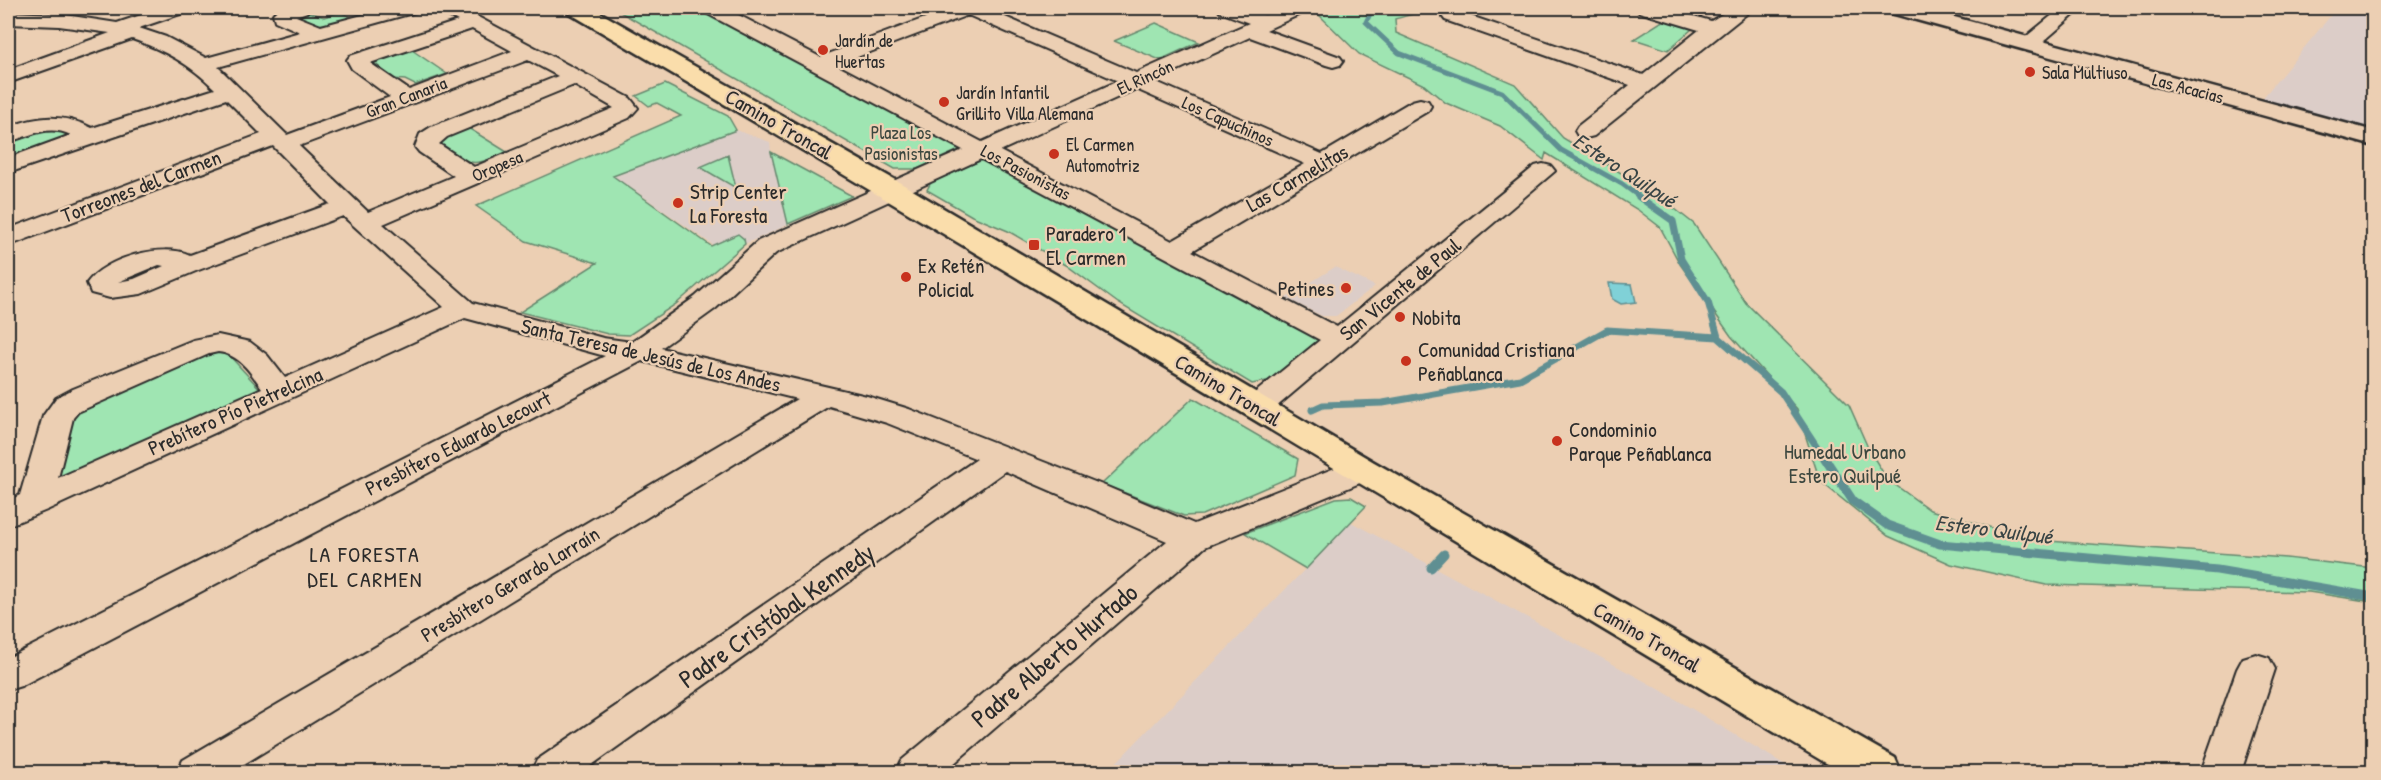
<svg xmlns="http://www.w3.org/2000/svg" width="2381" height="780" viewBox="0 0 2381 780" font-family="'Patrick Hand',sans-serif">
  <style>
    .built { fill: #dccdc8 }
    .green { fill: #9fe5b2; stroke: #65886e; stroke-width: 1.5 }
    .water { fill: #80d1d7; stroke: #5e8f92; stroke-width: 1.5 }
    .lines { fill: none; stroke-linecap: round; stroke-linejoin: round }
    .stream-far2 { stroke: #5e8f92; stroke-width: 5 }
    .stream-far1 { stroke: #5e8f92; stroke-width: 7 }
    .stream { stroke: #5e8f92; stroke-width: 9 }
    .street-casing { stroke: #2b2b2b; stroke-width: 4 }
    .secondary-casing { stroke: #2b2b2b; stroke-width: 5 }
    .primary-casing { stroke: #2b2b2b; stroke-width: 5 }
    .street { fill: #eccfb3; fill-rule: evenodd }
    .secondary { fill: #eccfb3; fill-rule: evenodd }
    .primary { fill: #faddab; fill-rule: evenodd }
    .poi-dot { fill: #c8321e; stroke: #eccfb3; stroke-width: 2 }
    .labels { text-anchor: middle; dominant-baseline: central; stroke-width: 4.5; stroke-linejoin: round; paint-order: stroke }
    .far-poi-label { font-size: 18px; fill: #2b2b2b; stroke: #eccfb3; text-anchor: start }
    .far-street-label { font-size: 18px; fill: #2b2b2b; stroke: #eccfb3 }
    .far-park-label { font-size: 18px; fill: #3c473f; stroke: #eccfb3 }
    .street-label { font-size: 21px; fill: #2b2b2b; stroke: #eccfb3 }
    .poi-label { font-size: 21px; fill: #2b2b2b; stroke: #eccfb3; text-anchor: start }
    .park-label { font-size: 21px; fill: #3c473f; stroke: #eccfb3 }
    .water-label { font-size: 22px; font-style: italic; fill: #384445; stroke: #eccfb3 }
    .neighbourhood-label { font-size: 22px; letter-spacing: 1.5px; fill: #2b2b2b; stroke: #eccfb3 }
    .near-street-label { font-size: 26px; fill: #2b2b2b; stroke: #eccfb3 }
  </style>
  <rect width="100%" height="100%" fill="#eccfb3"/>
  <filter id="ink" filterUnits="userSpaceOnUse"><feTurbulence type="fractalNoise" baseFrequency=".0167" numOctaves="2"/><feDisplacementMap in="SourceGraphic" scale="12" xChannelSelector="R" yChannelSelector="G"/><feConvolveMatrix kernelMatrix="1 2 1 2 8 2 1 2 1" color-interpolation-filters="sRGB"/></filter>
  <g filter="url(#ink)">
    <path class="built" d="M2337,8H2373V131L2261,100Z
      M736,130L770,142L771,152L852,196L745,244L729,256L612,175Z
      M1335,267L1375,286L1336,316H1322L1286,298Z
      M1351,522L1659,689L1797,772H1107Z"/>
    <path class="green" d="M613,8H701L962,145L959,150L917,169H895Z
      M1321,8H1468C1456,14 1452,9 1439,9C1424,10 1410,15 1395,19L1396,33L1515,84L1563,138L1656,194L1694,224L1746,303L1849,405L1869,450L1887,479L1930,510L2034,540L2286,558L2373,568V602L2309,592L2046,585L1951,564L1888,536L1820,481L1797,409L1731,336L1680,264L1660,227L1638,210L1546,153L1544,160L1500,126L1446,103L1424,85L1359,54L1315,11Z
      M302,10L324,17L340,12L354,18C322,26 317,29 286,16Z
      M1664,20L1692,29L1668,50L1634,39Z
      M1156,23L1199,42L1160,60L1114,41Z
      M409,48L447,74L415,85L405,80L393,79L371,60Z
      M665,84L728,116L736,130L613,176L711,246L738,234L744,239L745,244L676,304L629,335L608,334L520,312L597,263L526,241L476,206L681,116L657,103L649,106L636,96Z
      M465,126L507,152C469,170 470,163 435,144L442,136Z
      M35,128H62L74,136L63,143L8,162V138Z
      M771,152L852,196L788,224Z
      M728,155L736,188L700,167Z
      M982,160H992L1318,332V341L1271,380L1252,384L1118,303L1066,265L1008,231L972,216L927,190L931,182Z
      M201,349L227,353L261,390L47,482L73,407Z
      M1193,398L1298,459L1295,475L1202,515L1184,516L1102,484Z
      M1351,497L1366,506L1306,569L1245,533L1336,498Z"/>
    <path class="water" d="M1609,283L1632,284L1636,302L1621,304L1612,299Z"/>
    <g class="lines">
      <path class="stream-far2" d="M1387,8L1372,10L1366,22L1399,53L1502,92L1561,150L1622,184L1641,198"/>
      <path class="stream-far1" d="M1639,197L1673,221L1681,259L1708,302L1718,337L1781,392L1821,453
        M1312,410L1323,405L1383,403L1520,379L1607,330L1718,337"/>
      <path class="stream" d="M1820,451L1853,501L1887,525L1940,544L2217,570L2374,597
        M1431,568L1444,554"/>
      <g class="street-casing">
        <path id="street" d="M162,8H189L186,12L139,28L166,37L206,58L300,32L275,21L273,14C281,4 298,8 309,8L307,12L296,16L321,26L389,8H418L416,12L218,67L287,135L390,97L352,69L347,60L350,56L458,21L441,12L439,8H461L630,98L638,108L629,118L383,224L473,303L603,338L632,342L695,297L758,241L963,150L704,12L702,8H725L820,57L952,8H984L1136,73L1249,23L1220,12L1218,8H1244L1265,15L1283,8H1307L1305,12L1266,30L1340,57L1343,61L1340,65L1333,67L1326,65L1250,37L1154,81L1322,154L1412,101L1420,99L1428,101L1431,106L1428,111L1192,251L1337,327L1535,166L1543,164L1551,166L1555,171L1268,414L1257,417L1246,414L1242,407L1246,400L1320,340L981,159L776,253L715,309L661,348L867,396L909,409L1105,486L1194,524L1350,462L1361,459L1372,462L1377,470L1372,478L1205,547L944,772H896L902,760L1167,541L1005,471L582,772H531L537,760L977,459L887,423L829,406L231,772H177L183,760L797,399L642,361L21,686L8,690V658L605,356L465,318L47,510L8,526V501L20,495L43,416L56,398L73,389L193,340L218,335L250,342L267,355L285,378L444,307L343,216L196,271L141,294L110,298L91,293L87,283C105,258 162,242 190,255L330,204L273,146L8,246V229L261,134L226,99L8,173V158L71,135C48,124 30,136 8,142V127C38,116 62,113 92,128L215,89C190,64 164,50 132,39L8,83V70L110,33L59,26L8,24V12L59,14L117,23ZM968,15L1118,81L982,142L836,65ZM472,29L512,51L409,90L370,63ZM528,60L558,76L431,127L420,134L415,147L419,152L454,176L368,212L299,146ZM574,85L614,108L474,167L439,144L447,137ZM1136,89L1305,164L1172,241L1000,151ZM159,265L164,266L134,279L118,282ZM218,352C239,354 250,372 262,388L58,478L73,418L78,412L209,354Z
          M1637,8H1665L1711,21L1732,8H1754L1594,136L1586,138L1578,136L1575,131L1578,126L1630,85L1445,20L1442,16L1445,12H1459L1643,75L1699,30L1639,12Z
          M2061,8H2082L2036,48H2022L2019,44L2022,40Z
          M2256,654L2269,658L2275,669L2241,772H2201L2237,669L2243,658Z"/>
      </g>
      <g class="secondary-casing">
        <path id="secondary" d="M1888,8H1921L2374,131V146L1891,13Z"/>
      </g>
      <g class="primary-casing">
        <path id="primary" d="M566,8H592L904,185L1374,462L1895,758L1901,772H1841C1417,519 996,262 569,13Z"/>
      </g>
      <use href="#street" class="street"/>
      <use href="#secondary" class="secondary"/>
      <use href="#primary" class="primary"/>
    </g>
  </g>
  <g class="poi-dot">
    <circle cx="823" cy="50" r="6"/>
    <circle cx="2030" cy="72" r="6"/>
    <circle cx="944" cy="102" r="6"/>
    <circle cx="1054" cy="154" r="6"/>
    <circle cx="678" cy="203" r="6"/>
    <rect x="1028" y="239" width="12" height="12" rx="3"/>
    <circle cx="906" cy="277" r="6"/>
    <circle cx="1346" cy="288" r="6"/>
    <circle cx="1400" cy="317" r="6"/>
    <circle cx="1406" cy="361" r="6"/>
    <circle cx="1557" cy="441" r="6"/>
  </g>
  <g class="labels">
    <g class="far-poi-label">
      <text x="835" y="40">Jardín de<tspan x="835" dy="21">Huertas</tspan></text>
      <text x="2042" y="72">Sala Multiuso</text>
      <text x="956" y="92">Jardín Infantil<tspan x="956" dy="21">Grillito Villa Alemana</tspan></text>
      <text x="1066" y="144">El Carmen<tspan x="1066" dy="21">Automotriz</tspan></text>
    </g>
    <g class="far-street-label">
      <text transform="translate(1145 77) rotate(-25)">El Rincón</text>
      <text transform="translate(2188 88) rotate(15)">Las Acacias</text>
      <text transform="translate(406 97) rotate(-21)">Gran Canaria</text>
      <text transform="translate(1228 121) rotate(24)">Los Capuchinos</text>
      <text transform="translate(497 166) rotate(-23)">Oropesa</text>
      <text transform="translate(1026 172) rotate(28)">Los Pasionistas</text>
    </g>
    <g class="far-park-label">
      <text x="901" y="132">Plaza Los<tspan x="901" dy="21">Pasionistas</tspan></text>
    </g>
    <g class="street-label">
      <text transform="translate(779 124) rotate(30)">Camino Troncal</text>
      <text transform="translate(1297 178) rotate(-30)">Las Carmelitas</text>
      <text transform="translate(141 186) rotate(-21)">Torreones del Carmen</text>
      <text transform="translate(1400 289) rotate(-39)">San Vicente de Paul</text>
      <text transform="translate(651 355) rotate(13)">Santa Teresa de Jesús de Los Andes</text>
      <text transform="translate(1228 390) rotate(31)">Camino Troncal</text>
      <text transform="translate(235 411) rotate(-24)">Prebítero Pío Pietrelcina</text>
      <text transform="translate(458 443) rotate(-27)">Presbítero Eduardo Lecourt</text>
      <text transform="translate(510 584) rotate(-31)">Presbítero Gerardo Larraín</text>
      <text transform="translate(1647 637) rotate(30)">Camino Troncal</text>
    </g>
    <g class="poi-label">
      <text x="690" y="191">Strip Center<tspan x="690" dy="24">La Foresta</tspan></text>
      <text x="1046" y="233">Paradero 1<tspan x="1046" dy="24">El Carmen</tspan></text>
      <text x="918" y="265">Ex Retén<tspan x="918" dy="24">Policial</tspan></text>
      <text x="1334" y="288" text-anchor="end">Petines</text>
      <text x="1412" y="317">Nobita</text>
      <text x="1418" y="349">Comunidad Cristiana<tspan x="1418" dy="24">Peñablanca</tspan></text>
      <text x="1569" y="429">Condominio<tspan x="1569" dy="24">Parque Peñablanca</tspan></text>
    </g>
    <g class="park-label">
      <text x="1845" y="451">Humedal Urbano<tspan x="1845" dy="24">Estero Quilpué</tspan></text>
    </g>
    <g class="water-label">
      <text transform="translate(1625 170) rotate(33)">Estero Quilpué</text>
      <text transform="translate(1994 529) rotate(7)">Estero Quilpué</text>
    </g>
    <g class="neighbourhood-label">
      <text x="365" y="554">LA FORESTA<tspan x="365" dy="25">DEL CARMEN</tspan></text>
    </g>
    <g class="near-street-label">
      <text transform="translate(776 615) rotate(-35)">Padre Cristóbal Kennedy</text>
      <text transform="translate(1054 655) rotate(-40)">Padre Alberto Hurtado</text>
    </g>
  </g>
  <rect width="2381" height="780" fill="none" stroke="#eccfb3" stroke-width="30"/>
  <rect x="15" y="15" width="2351" height="750" fill="none" stroke="#2b2b2b" stroke-width="2" filter="url(#ink)"/>
</svg>
